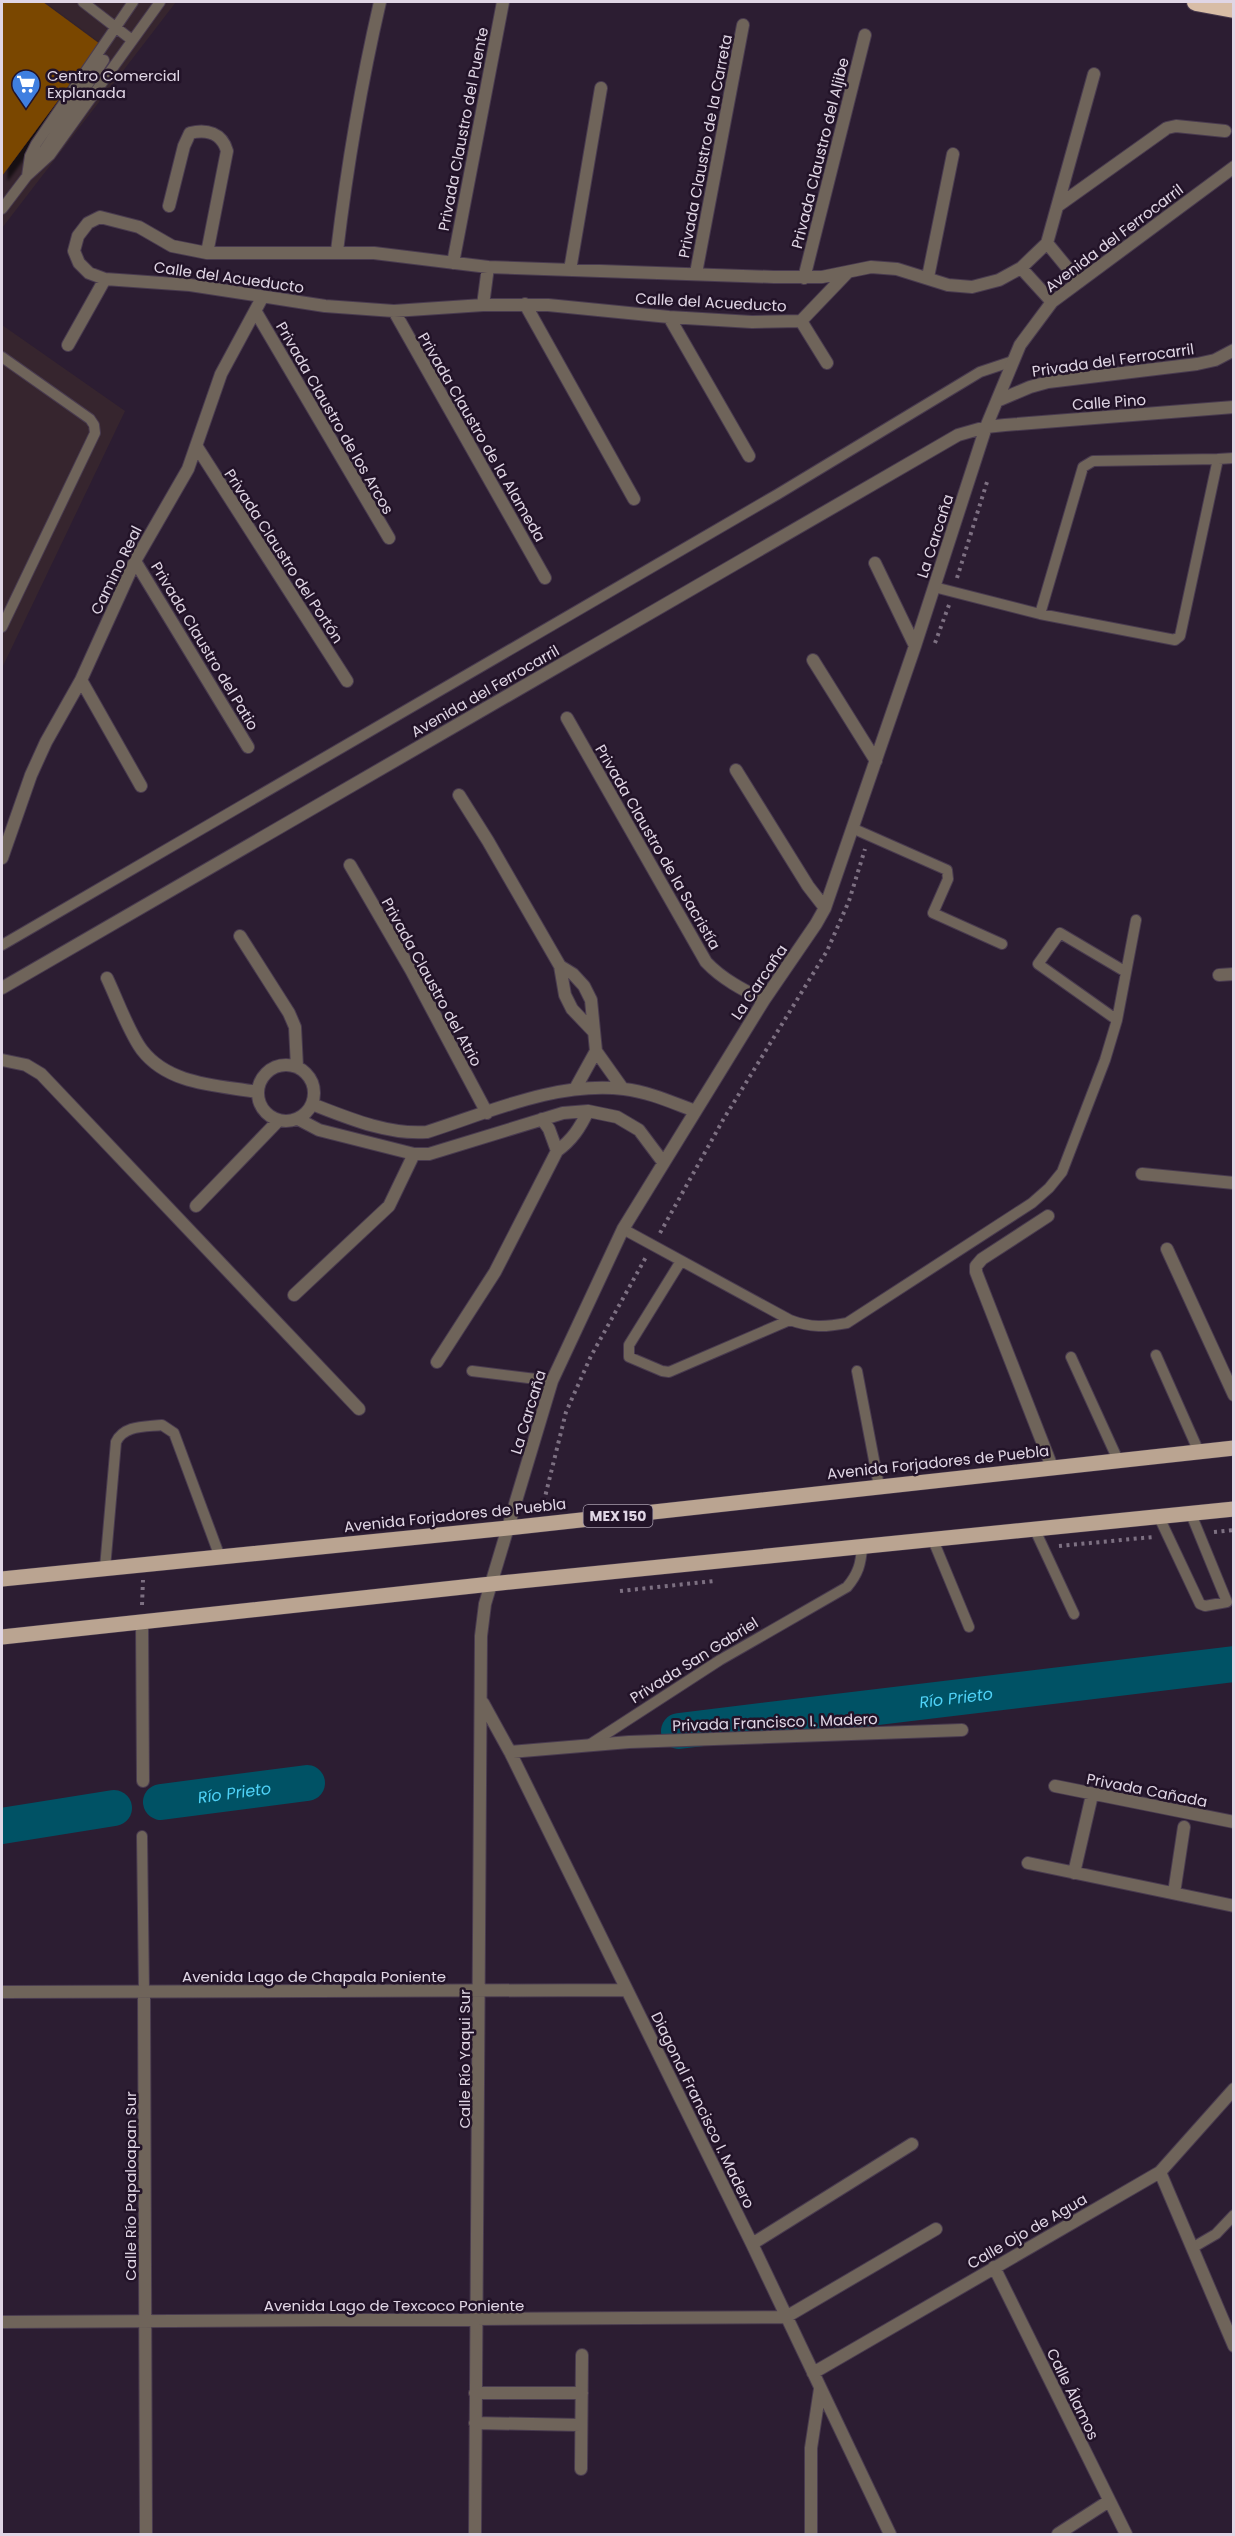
<svg xmlns="http://www.w3.org/2000/svg" width="1235" height="2536" viewBox="0 0 1235 2536" font-family="Poppins,sans-serif">
  <style>
    .commercial { fill: #36252e }
    .lines { fill: none; stroke-linecap: round; stroke-linejoin: round }
    .river { stroke: #005265; stroke-width: 36 }
    .building { fill: #7a4604; filter: url(#shadow) }
    .lane-casing { stroke: #493b4f; stroke-width: 12 }
    .street-casing { stroke: #493b4f; stroke-width: 14 }
    .primary-casing { stroke: #493b4f; stroke-width: 16 }
    .highway-casing { stroke: #493b4f; stroke-width: 20 }
    .path { stroke: #7d7082; stroke-width: 4; stroke-dasharray: 3 4.5; stroke-linecap: butt }
    .lane { stroke: #6f645a; stroke-width: 10 }
    .street { stroke: #6f645a; stroke-width: 12 }
    .primary { stroke: #baa491; stroke-width: 15 }
    .highway { stroke: #d8bda6; stroke-width: 18 }
    .labels { text-anchor: middle; dominant-baseline: central; stroke-width: 5; stroke-linejoin: round; paint-order: stroke }
    .shield { fill: #221328; stroke: #a79cac; stroke-width: 1.5 }
    .shield-label { font-size: 14px; font-weight: bold; fill: #e0d6e5 }
    .poi-label { font-size: 15px; fill: #e0d6e5; stroke: #221328; text-anchor: start }
    .street-label { font-size: 15px; fill: #e0d6e5; stroke: #221328 }
    .water-label { font-size: 16px; font-style: italic; fill: #4fd2f7; stroke: #221328 }
  </style>
  <defs>
    <filter id="shadow"><feDropShadow dx="5.5" dy="5.5" stdDeviation="1.5" flood-color="#0009"/></filter>
  </defs>
  <rect width="100%" height="100%" fill="#2c1d32"/>
  <path class="commercial" d="M2,2H176L2,228Z
    M2,325L125,411L2,668Z"/>
  <g class="lines">
    <g class="river">
      <path id="s1" d="M679,1731L1234,1664"/>
      <path id="s2" d="M161,1802L307,1783"/>
      <path d="M2,1826L114,1808"/>
    </g>
  </g>
  <path class="building" d="M2,2H43L100,44L2,176Z"/>
  <g class="lines">
    <g class="lane-casing">
      <path id="lane" d="M83,2L132,40
        M27,176L50,155L160,2
        M27,176L30,156L36,144L133,2
        M2,209L27,176L104,60
        M2,357L90,419L94,425L95,433L2,627
        M1218,459L1234,458
        M934,587L1040,614L1175,640L1180,636L1218,459L1093,461L1083,467L1040,614
        M852,828L947,870L948,879L933,913L1002,944
        M2,945L778,494L980,372L1013,361
        M1117,1020L1038,964L1060,933L1126,972
        M623,1229L790,1320C811,1328 826,1327 847,1323L1032,1203L1049,1188L1062,1172L1105,1060L1117,1020L1136,920
        M681,1261L629,1345V1357L662,1371L669,1372L790,1320
        M1156,1355L1199,1452
        M1071,1357L1118,1460
        M472,1371L552,1381
        M857,1371L879,1486
        M1159,1517L1200,1604L1205,1606L1227,1602L1191,1514
        M1035,1530L1074,1614
        M933,1540L969,1627
        M105,1568L116,1442C124,1425 145,1427 162,1425L174,1433L220,1557
        M589,1745L720,1660L847,1587C858,1574 861,1564 862,1547
        M142,1836L144,1991
        M1192,2248L1216,2234L1234,2215"/>
    </g>
    <g class="street-casing">
      <path id="street" d="M1059,205L1167,128L1176,126L1225,131
        M169,206L184,146L190,133C207,129 222,133 227,151L207,253
        M1047,243L1094,74
        M1047,243L1079,282
        M337,251C347,167 361,84 380,2
        M453,263L503,2
        M1021,268L1052,302
        M570,270L601,88
        M696,273L743,25
        M847,273L801,321L752,322L669,317L548,305H483L394,311L325,306L190,285L105,279L89,273L79,263L74,251L78,236L88,223L100,217L139,227L172,246L207,253H374L488,267L774,277H822L871,267L897,269L948,285L972,287L999,280L1021,268L1047,243
        M928,277L953,154
        M804,278L865,35
        M525,304L634,499
        M483,305L488,267
        M394,311L545,578
        M256,312L389,538
        M669,317L749,456
        M801,321L827,363
        M68,345L105,279
        M997,401L1030,387L1048,382L1197,364L1215,360L1234,350
        M197,447L347,681
        M135,561L248,747
        M875,563L915,646
        M813,660L876,761
        M81,680L141,786
        M567,718L706,962C722,979 743,990 764,1000
        M736,770L808,886L825,908
        M459,795L488,841L560,966L565,995L572,1009L593,1031
        M2,858L31,775L46,742L81,680L135,561L188,469L221,374L262,298
        M350,865L411,970L487,1113
        M240,936L289,1013L295,1027L297,1067
        M560,966L573,974L584,986L591,1000L596,1051L623,1089
        M1219,975L1234,974
        M107,978C117,999 129,1033 142,1050C169,1085 217,1085 257,1092
        M2,988L958,435L986,427L1005,425L1234,407
        M2,1060L26,1065L41,1074L359,1409
        M258 1093a28 28 0 1 1 56 0a28 28 0 1 1-56 0Z
        M575,1089L596,1051
        M312,1104C348,1118 388,1135 427,1132C490,1112 557,1081 624,1089C649,1092 671,1102 695,1111
        M298,1119L319,1130L414,1154H429L563,1113L588,1111L617,1117L639,1130L663,1162
        M542,1119L549,1129L557,1151
        M1142,1174L1234,1183
        M196,1206L278,1121
        M1048,1216L982,1259L976,1266V1272L1052,1467
        M1167,1249L1234,1395
        M294,1295L389,1206L414,1154
        M437,1362L495,1272L557,1151C572,1140 580,1128 588,1111
        M142,1622L143,1781
        M483,1703L510,1752L752,2244L890,2534
        M510,1752L629,1742L962,1730
        M1055,1786L1234,1822
        M1028,1863L1234,1906
        M1074,1873L1092,1795
        M1174,1893L1184,1827
        M144,1991L146,2534
        M2,1992L627,1990
        M1160,2172L1234,2346
        M752,2244L912,2144
        M994,2267L1126,2534
        M2,2322L786,2317L936,2229
        M813,2373L1160,2172L1234,2089
        M475,2393H582
        M475,2423L581,2425
        M581,2469L582,2355
        M475,2534L481,1636L485,1604L552,1381L623,1229L764,1000L816,924L825,908L915,646L986,427L1020,345L1052,302L1234,167
        M811,2534V2448L820,2389
        M1058,2534L1109,2501"/>
    </g>
    <g class="primary-casing">
      <path id="primary" d="M2,1579L508,1528L1234,1448
        M2,1637L491,1584L1234,1509"/>
    </g>
    <g class="highway-casing">
      <path id="highway" d="M1196,2L1234,9"/>
    </g>
    <path class="path" d="M957,578L987,482
      M935,643L949,605
      M660,1233L723,1120L827,951L849,901L865,849
      M542,1509L566,1412L591,1356L646,1257
      M1214,1532L1234,1530
      M1059,1546L1153,1537
      M620,1591L714,1581
      M142,1605L143,1580"/>
    <use href="#lane" class="lane"/>
    <use href="#street" class="street"/>
    <use href="#primary" class="primary"/>
    <use href="#highway" class="highway"/>
  </g>
  <defs>
    <g id="supermarket-pin" transform="scale(1.5)"><path d="M0 17L-7.5 6A9.5 9.5 0 1 1 7.5 6Z" fill="#3f7fe0" stroke="#221328"/><path d="M-6-5.5h2.5l.6 2H6L4.5 2H-2.5L-4.4-4H-6ZM-1.5 3.2a1.3 1.3 0 1 0 .1 0ZM3 3.2a1.3 1.3 0 1 0 .1 0Z" fill="#fff"/></g>
  </defs>
  <g fill-rule="evenodd">
    <use href="#supermarket-pin" x="26" y="84"/>
  </g>
  <g class="labels">
    <rect class="shield" x="583.5" y="1505" width="69" height="22" rx="4.5"/>
    <g class="shield-label">
      <text x="618" y="1516">MEX 150</text>
    </g>
    <g class="poi-label">
      <text x="47" y="75">Centro Comercial<tspan x="47" dy="17">Explanada</tspan></text>
    </g>
    <g class="street-label">
      <text transform="translate(463 129) rotate(-79)">Privada Claustro del Puente</text>
      <text transform="translate(705 146) rotate(-79)">Privada Claustro de la Carreta</text>
      <text transform="translate(820 153) rotate(-76)">Privada Claustro del Aljibe</text>
      <text transform="translate(1114 238) rotate(-37)">Avenida del Ferrocarril</text>
      <text transform="translate(229 277) rotate(8)">Calle del Acueducto</text>
      <text transform="translate(711 302) rotate(3)">Calle del Acueducto</text>
      <text transform="translate(1113 360) rotate(-8)">Privada del Ferrocarril</text>
      <text transform="translate(1109 402) rotate(-4)">Calle Pino</text>
      <text transform="translate(335 418) rotate(60)">Privada Claustro de los Arcos</text>
      <text transform="translate(482 437) rotate(60)">Privada Claustro de la Alameda</text>
      <text transform="translate(935 536) rotate(-72)">La Carcaña</text>
      <text transform="translate(284 556) rotate(57)">Privada Claustro del Portón</text>
      <text transform="translate(116 570) rotate(-64)">Camino Real</text>
      <text transform="translate(205 646) rotate(59)">Privada Claustro del Patio</text>
      <text transform="translate(485 691) rotate(-30)">Avenida del Ferrocarril</text>
      <text transform="translate(658 847) rotate(60)">Privada Claustro de la Sacristía</text>
      <text transform="translate(432 982) rotate(61)">Privada Claustro del Atrio</text>
      <text transform="translate(759 982) rotate(-56)">La Carcaña</text>
      <text transform="translate(528 1412) rotate(-73)">La Carcaña</text>
      <text transform="translate(938 1462) rotate(-6)">Avenida Forjadores de Puebla</text>
      <text transform="translate(455 1515) rotate(-6)">Avenida Forjadores de Puebla</text>
      <text transform="translate(694 1660) rotate(-32)">Privada San Gabriel</text>
      <text transform="translate(775 1722) rotate(-2)">Privada Francisco I. Madero</text>
      <text transform="translate(1147 1790) rotate(11)">Privada Cañada</text>
      <text x="314" y="1976">Avenida Lago de Chapala Poniente</text>
      <text transform="translate(464 2059) rotate(-90)">Calle Río Yaqui Sur</text>
      <text transform="translate(703 2110) rotate(64)">Diagonal Francisco I. Madero</text>
      <text transform="translate(130 2186) rotate(-90)">Calle Río Papaloapan Sur</text>
      <text transform="translate(1027 2231) rotate(-30)">Calle Ojo de Agua</text>
      <text x="394" y="2305">Avenida Lago de Texcoco Poniente</text>
      <text transform="translate(1073 2394) rotate(64)">Calle Álamos</text>
    </g>
    <g class="water-label">
      <text stroke="none"><textPath href="#s1" startOffset="279">Río Prieto</textPath></text>
      <text stroke="none"><textPath href="#s2" startOffset="74">Río Prieto</textPath></text>
    </g>
  </g>
  <rect width="1235" height="2536" fill="none" stroke="#e0d6e5" stroke-width="6"/>
</svg>
